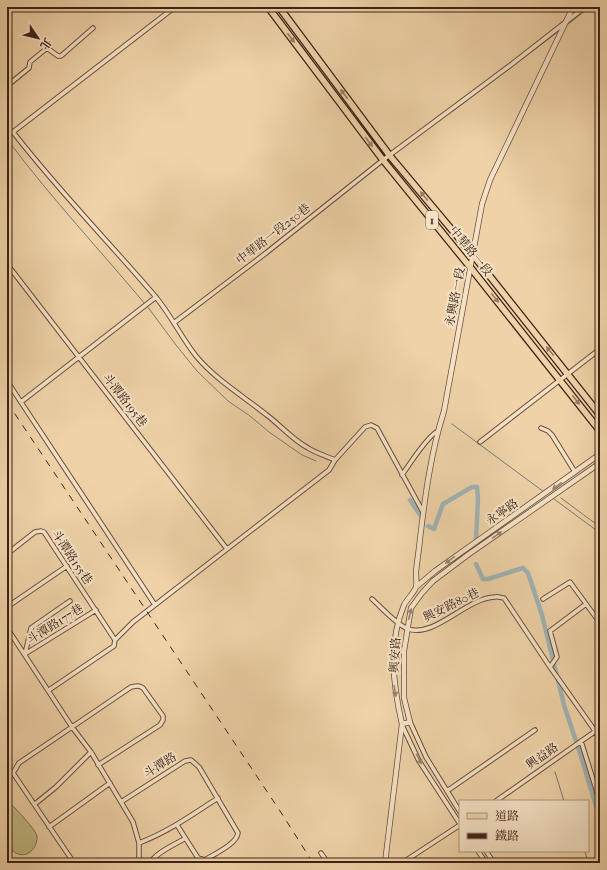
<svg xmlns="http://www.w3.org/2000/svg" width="607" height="870" viewBox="0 0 607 870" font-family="'IM FELL French Canon','Noto Serif TC',serif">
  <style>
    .green { fill: #c1ba83; stroke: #7e6e4d }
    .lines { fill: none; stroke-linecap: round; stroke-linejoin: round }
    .stream { stroke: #787a76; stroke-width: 1 }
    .canal { stroke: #a0b4b5; stroke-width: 4.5 }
    .minor-casing { stroke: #694e3b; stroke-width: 5.5 }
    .tertiary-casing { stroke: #694e3b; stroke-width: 6 }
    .primary-casing { stroke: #3c2217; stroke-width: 8 }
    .minor { stroke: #f5e2c6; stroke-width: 3.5 }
    .tertiary { stroke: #f5e2c6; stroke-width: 4.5 }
    .primary { stroke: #efd2a8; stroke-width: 5.5 }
    .rail { stroke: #3c2217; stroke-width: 1; stroke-dasharray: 7 7; stroke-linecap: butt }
    .oneway { fill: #967a60 }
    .oneway2 { fill: #98826e }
    .labels { text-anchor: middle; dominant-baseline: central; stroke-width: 4; stroke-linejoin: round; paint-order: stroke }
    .shield { fill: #f5e2c6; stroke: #745c4c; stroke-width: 1 }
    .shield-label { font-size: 11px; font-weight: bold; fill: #3c2217 }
    .street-label { font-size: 12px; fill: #3c2217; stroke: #f5e2c6 }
  </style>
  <rect width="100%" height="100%" fill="#efd2a8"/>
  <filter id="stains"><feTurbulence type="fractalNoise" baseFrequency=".005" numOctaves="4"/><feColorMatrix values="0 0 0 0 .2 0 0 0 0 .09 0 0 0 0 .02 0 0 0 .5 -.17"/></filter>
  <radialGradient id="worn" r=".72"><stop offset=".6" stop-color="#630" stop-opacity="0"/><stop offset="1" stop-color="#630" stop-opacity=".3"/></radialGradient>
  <path class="green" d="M7,801L11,804C16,809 36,830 37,836C38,846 29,858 18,854C13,853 10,847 7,843Z"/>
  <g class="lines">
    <path class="stream" d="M567,25L590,7
      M453,111L559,31
      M7,141L10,143C52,199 100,250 145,304
      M147,306L176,345L197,371L228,401L250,416L269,432L302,455L316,461
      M452,424L544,492
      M561,498L600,527
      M554,499L600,533
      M555,772L564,801
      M585,851L588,863"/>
    <path class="canal" d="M410,500L422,518
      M428,526L434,529L443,504L472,487H477L478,499L476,539
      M476,564L483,579H488L523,568L528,573L542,615L564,705L581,756L600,819"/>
    <g class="minor-casing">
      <path id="minor" d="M7,86L29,68L30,62L47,48L58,56H61L93,28
        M7,129L13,132C57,189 108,241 155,296C171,315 181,337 196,356C216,380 243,396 268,416C281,426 293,440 308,448C316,453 326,456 335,460L365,427L371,425L377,428L423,512
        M13,132L175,7
        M7,264L227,549
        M175,322L266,253L383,160L512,64L585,7
        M7,381L155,605
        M21,402L156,297
        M541,428L548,431L552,435L575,472
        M480,442L600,349
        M402,475C409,465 428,435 438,431
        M7,554L35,532L41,531L44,532L115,640
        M372,599C382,608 396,624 408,629C435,638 466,598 495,597C498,596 501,598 504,598L550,667L600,738
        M543,599L570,582L600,623
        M7,607L67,566
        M7,628L72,727L91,752L133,822L139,843V863
        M25,654L96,610
        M25,654L31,628L70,601
        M550,667L557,657L550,631L586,604
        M49,690L114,646L115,640L133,622L329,470L335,460
        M410,722L426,757L460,812
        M402,725L419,761L460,824
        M581,741L600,802
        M447,791L535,730
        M496,801L600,728
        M121,802L185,761L191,760L199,767L238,833C237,844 214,854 205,860L198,858L177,825
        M35,804L56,787L91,752
        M49,827L110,783
        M139,843C168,832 192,815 218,798
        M478,851L486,863
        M486,851L494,863
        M321,853L328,863
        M74,863L13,773L19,763L131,687C136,686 139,685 143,688L163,716V720L160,725L98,765
        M151,863C153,854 176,844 184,839
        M402,863L460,825"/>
    </g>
    <g class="tertiary-casing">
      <path id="tertiary" d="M416,587L435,571L600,454
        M402,724L410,722L404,698V651L411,608L422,593L433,581L469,554L600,463
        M385,863L402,724C393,685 388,643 404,605C407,599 414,593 416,587C417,583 416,576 416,572C417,561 419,550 420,539C425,496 431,452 444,411L482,204L490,180L573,7"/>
    </g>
    <g class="primary-casing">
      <path id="primary" d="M268,7L383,160L470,267L600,431
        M279,7L390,156L473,255L600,415"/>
    </g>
    <use href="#minor" class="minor"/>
    <use href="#tertiary" class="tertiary"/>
    <use href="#primary" class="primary"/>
    <path class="rail" d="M7,402L282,814L313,863"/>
  </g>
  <defs><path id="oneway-solid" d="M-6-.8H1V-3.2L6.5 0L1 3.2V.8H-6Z"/></defs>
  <g class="oneway">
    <use href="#oneway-solid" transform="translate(291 38) rotate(53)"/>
    <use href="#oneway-solid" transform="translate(344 94) rotate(-127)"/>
    <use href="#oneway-solid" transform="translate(369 142) rotate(53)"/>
    <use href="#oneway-solid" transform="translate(424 196) rotate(-130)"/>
    <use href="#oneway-solid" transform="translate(495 298) rotate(51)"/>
    <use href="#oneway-solid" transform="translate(550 351) rotate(-129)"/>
    <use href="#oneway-solid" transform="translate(576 400) rotate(52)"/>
  </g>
  <g class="oneway2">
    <use href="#oneway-solid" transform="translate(557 486) rotate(144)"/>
    <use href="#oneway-solid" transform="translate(497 535) rotate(-34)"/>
    <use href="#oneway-solid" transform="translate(450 560) rotate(144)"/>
    <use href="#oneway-solid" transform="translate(410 614) rotate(-76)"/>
    <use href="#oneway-solid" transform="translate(395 691) rotate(82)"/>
    <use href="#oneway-solid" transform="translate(419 759) rotate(63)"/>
  </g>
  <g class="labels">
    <rect class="shield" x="426" y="211" width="12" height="18" rx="3"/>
    <g class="shield-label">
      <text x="432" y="220">1</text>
    </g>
    <g class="street-label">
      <text transform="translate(273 234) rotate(-38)">中華路一段250巷</text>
      <text transform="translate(471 251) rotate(51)">中華路一段</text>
      <text transform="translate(455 297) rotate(-79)">永興路一段</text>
      <text transform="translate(125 400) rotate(52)">斗潭路195巷</text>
      <text transform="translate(502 512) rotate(-35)">永寧路</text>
      <text transform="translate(72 557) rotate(56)">斗潭路155巷</text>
      <text transform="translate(451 605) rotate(-26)">興安路80巷</text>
      <text transform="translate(55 624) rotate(-32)">斗潭路177巷</text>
      <text transform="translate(395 655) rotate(-87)">興安路</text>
      <text transform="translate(542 756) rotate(-35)">興益路</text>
      <text transform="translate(160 765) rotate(-32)">斗潭路</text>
    </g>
  </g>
  <rect width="607" height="870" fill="none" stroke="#efd2a8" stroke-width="24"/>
  <rect x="8" y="8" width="591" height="854" fill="none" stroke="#3c2217" stroke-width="2"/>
  <rect x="12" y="12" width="583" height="846" fill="none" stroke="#3c2217"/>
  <rect x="459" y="800" width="130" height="52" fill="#f5e2c6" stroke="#ab9580"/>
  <rect x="467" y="813" width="20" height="6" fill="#efd2a8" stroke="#ab9580"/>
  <text x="495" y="820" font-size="12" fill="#3c2217">道路</text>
  <rect x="467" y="833" width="20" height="6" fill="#3c2217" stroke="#ab9580"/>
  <text x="495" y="840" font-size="12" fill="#3c2217">鐵路</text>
  <g transform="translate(38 38) rotate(125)" stroke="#f5e2c6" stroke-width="3" paint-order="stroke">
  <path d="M0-3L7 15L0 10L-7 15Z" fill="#3c2217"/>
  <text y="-6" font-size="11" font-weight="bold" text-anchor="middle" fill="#3c2217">北</text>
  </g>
  <rect width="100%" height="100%" filter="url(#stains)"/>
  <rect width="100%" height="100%" fill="url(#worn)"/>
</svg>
